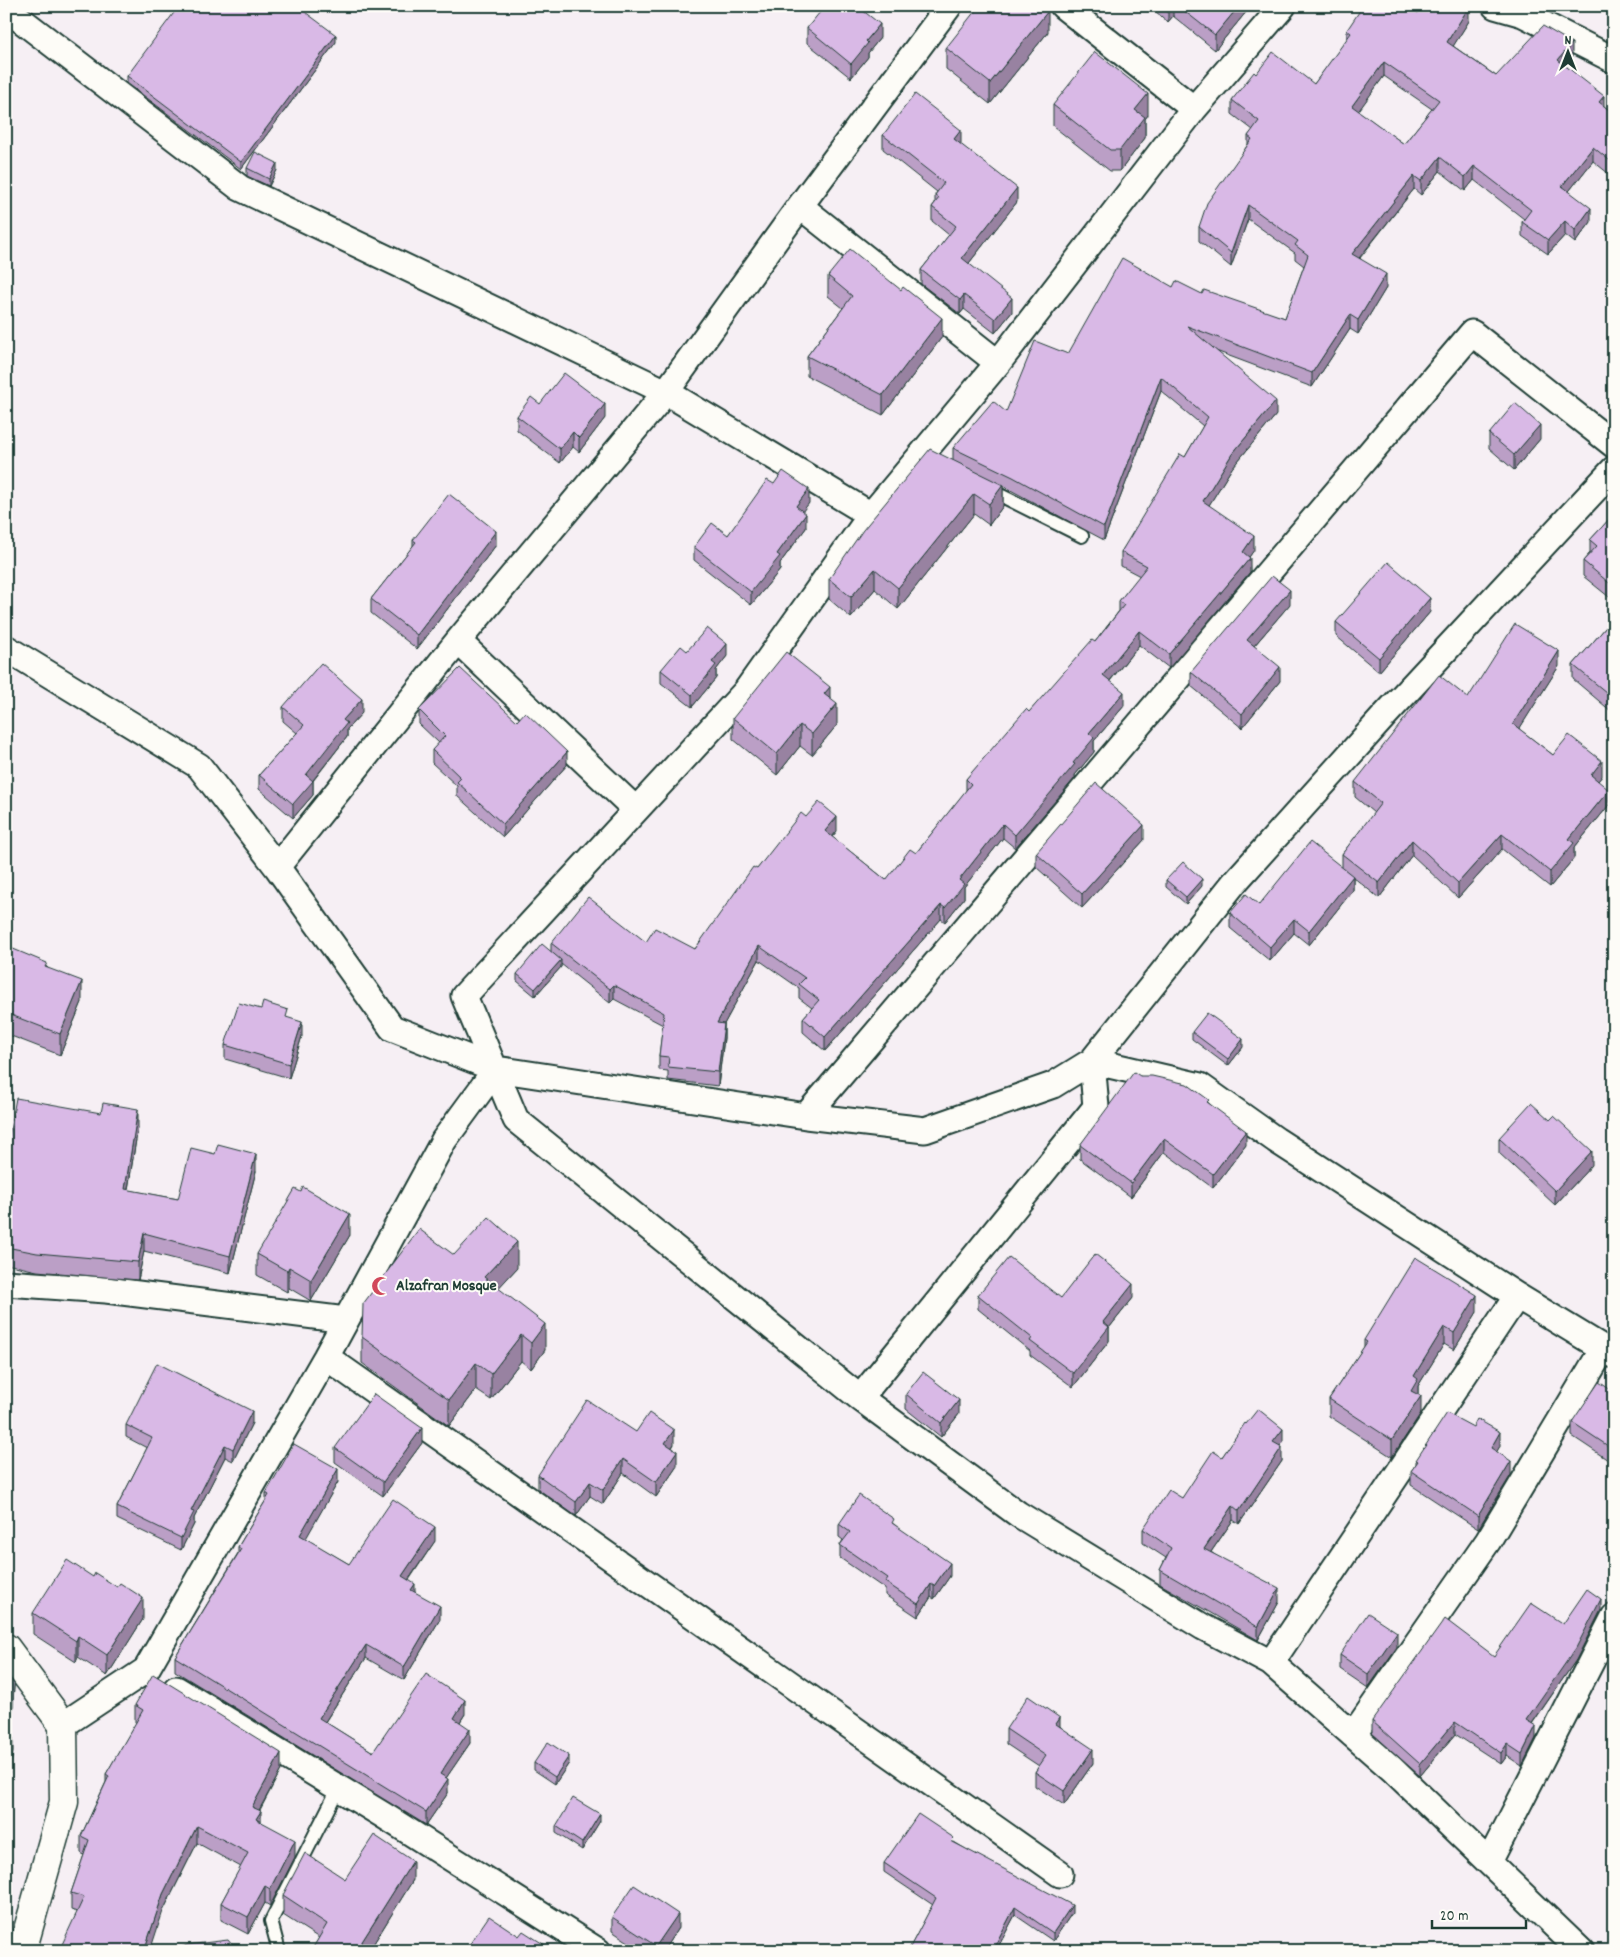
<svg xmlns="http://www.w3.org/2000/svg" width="1620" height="1957" viewBox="0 0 1620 1957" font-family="Dekko,sans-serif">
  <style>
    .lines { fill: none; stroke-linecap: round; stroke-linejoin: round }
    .lane-casing { stroke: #1f3d34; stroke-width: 16 }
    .street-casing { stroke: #1f3d34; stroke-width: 29 }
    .secondary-casing { stroke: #1f3d34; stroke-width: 31 }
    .lane { stroke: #fdfcf7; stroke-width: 12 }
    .street { stroke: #fdfcf7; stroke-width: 25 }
    .secondary { stroke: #fdfcf7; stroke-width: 28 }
    .wall { fill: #bb9fc6; stroke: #1f3d34; fill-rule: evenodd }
    .shaded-wall { fill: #9882a1; stroke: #1f3d34 }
    .building { fill: #d9b9e6; stroke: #1f3d34; fill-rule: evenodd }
    .labels { text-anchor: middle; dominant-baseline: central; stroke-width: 4; stroke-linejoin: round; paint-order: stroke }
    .poi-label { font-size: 16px; font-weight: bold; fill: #1f3d34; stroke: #fdfcf7; text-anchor: start }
  </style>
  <rect width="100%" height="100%" fill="#f6eff4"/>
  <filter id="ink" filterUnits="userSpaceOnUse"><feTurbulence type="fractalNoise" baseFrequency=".02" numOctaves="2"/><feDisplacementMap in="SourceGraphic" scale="10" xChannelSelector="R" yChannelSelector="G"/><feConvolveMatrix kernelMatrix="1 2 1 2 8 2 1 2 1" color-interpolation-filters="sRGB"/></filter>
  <g filter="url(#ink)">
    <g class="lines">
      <g class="lane-casing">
        <path id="lane" d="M988,489L1082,536
          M279,1951L271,1921L339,1787"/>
      </g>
      <g class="street-casing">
        <path id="street" d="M12,6V13L240,188L666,392L871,515
          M1063,6L1194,109
          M1283,6L1194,109L998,363L871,515L746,691L464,996L516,1120L860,1398L1018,1514L1203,1627L1271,1663L1392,1769L1581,1951
          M1495,6L1523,14L1614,60
          M800,206L998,363
          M458,641L635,809
          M6,648L199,766L277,867L392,1028L496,1069
          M277,867L458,641L666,392L800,206L949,6
          M806,1116L1472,333L1614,445
          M6,1283L106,1290L346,1320
          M326,1357L1060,1874
          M860,1398L1096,1107L1092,1061L1200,1086L1276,1140L1517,1296L1614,1355
          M1271,1663L1517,1296
          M176,1689L383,1815L598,1951
          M63,1725L146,1670L326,1357L444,1140L496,1069L806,1116L925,1130L1053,1085L1092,1061L1234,883L1387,713L1614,469
          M1353,1735L1488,1541L1603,1349
          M1489,1862L1614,1617"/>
      </g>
      <g class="secondary-casing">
        <path id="secondary" d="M6,1648L63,1725L64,1802L22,1951"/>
      </g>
      <use href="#lane" class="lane"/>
      <use href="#street" class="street"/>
      <use href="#secondary" class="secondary"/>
    </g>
    <path class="wall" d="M1149,6H1251L1215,50L1173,16L1168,22Z
      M1418,13L1469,21L1453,46L1496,76L1572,57L1565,65L1604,106L1614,114V178L1593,161L1569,191L1591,222L1575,243L1565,235L1548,254L1522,236V222L1524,219L1474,180L1465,191L1440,171L1421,195L1414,189L1360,258L1386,288L1358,334L1350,329L1312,387L1216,351L1276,415L1232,468L1209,505L1254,550L1249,557L1250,572L1169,668L1139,645L1110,681L1124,706L1094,741V752L1075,775V778L1015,848L1003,838L964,887V898L945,922L941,919L825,1051L803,1032V1018L812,1008L799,998V988L759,960L724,1024V1038L718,1086L668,1080V1071L659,1070V1056L663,1025L614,999L610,1003L561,964V967L535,996L517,981V974L551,952V943L646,942L695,949L757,869L806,817L837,831L832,837L886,880L916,853L966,791V779L1095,642L1119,611V601L1140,576L1121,566V552L1185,457L1203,426L1161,391L1104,540L1003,486V506L989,525L974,514L898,609L875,589L851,618L829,599V579L953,460V448L1006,412L1068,354L1173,287L1202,294L1285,318L1304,266L1295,259V253L1248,219L1231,267L1199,241V227L1248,144V136L1253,130L1232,114V100L1256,74L1314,84L1347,40V30ZM1384,76L1432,109L1404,144L1358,111Z
      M807,28L880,38L868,53V57L851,78L807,43Z
      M1048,32L990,104L946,69V48Z
      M336,42L241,169L127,83V76Z
      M1053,105L1148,115L1145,119V138L1120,171H1110L1053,126Z
      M883,135L961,144L1017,202L969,263L1012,312L995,333L964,309L960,314L921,284V270L949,235L932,221V207L935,203V195L937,192L883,149Z
      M247,168L277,170L269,186L247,176Z
      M828,276L942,337L883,415L807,376V356L843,308L828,296Z
      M540,404L605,418L579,452L573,447L560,463L517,430V416Z
      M1489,434L1540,439L1514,470L1489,448Z
      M774,484L809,503L802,511L806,528L780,563V570L751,605L694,560V547L728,535Z
      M1614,514V601L1583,576V561L1590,553V540Z
      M413,540L496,545L417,649L371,613V599L413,546Z
      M1290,604L1254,646L1280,681L1242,728L1191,686V672Z
      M1430,612L1379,672L1336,636V622Z
      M1614,618L1612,712L1573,679V665Z
      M687,651L727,656L716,670V678L692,707L661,683V670Z
      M1559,666L1519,729L1553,755L1602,776L1598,781L1609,805L1574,848V858L1550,887L1502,849L1458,898L1412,855L1379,898L1353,877V890L1309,945L1294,933L1270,961L1230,928V913L1259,905L1342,867V854L1374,813L1355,797V782L1468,698Z
      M830,699L837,725L812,755L800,746L777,775L733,739V718Z
      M283,707L362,713L347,729V737L313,781V795L293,818L259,789V775L297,733L283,721Z
      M419,710L517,721L567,765L503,837L457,796V786L432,763V750L439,743L419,724Z
      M1144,840L1082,908L1036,867V853Z
      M1166,880L1202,886L1186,904L1166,887Z
      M6,946L47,967L82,1002L60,1055L6,1034Z
      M288,1018L302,1036L289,1078L225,1059V1045Z
      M1192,1032L1243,1047L1228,1066L1192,1039Z
      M1140,1076L1209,1103L1246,1145L1213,1188L1164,1152L1131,1197L1080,1159V1145Z
      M138,1127L128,1190L178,1199L256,1171L230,1273L144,1251L138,1280L37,1271L6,1264V1152Z
      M1499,1138L1592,1165L1555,1205L1499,1153Z
      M350,1235L311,1301L289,1288L287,1292L257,1275V1254Z
      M454,1255L517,1268L498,1288L545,1350L531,1369L521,1361L491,1400L476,1390L449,1426L362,1363V1337Z
      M978,1295L1061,1298H1133L1109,1328V1341L1073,1387L1030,1355V1351L978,1309Z
      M1477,1312L1454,1350L1444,1344L1418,1386V1395L1421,1413L1392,1457L1329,1416V1399L1364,1347V1340Z
      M1614,1392V1464L1572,1436V1422Z
      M906,1394L959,1414L941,1437L906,1409Z
      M252,1423L233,1461L225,1457L194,1518V1524L181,1550L117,1519V1507L147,1448L126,1437V1425Z
      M1246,1424L1283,1442L1280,1446L1282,1461L1239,1524L1233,1520L1211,1552L1279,1602L1258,1640L1160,1584V1570L1166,1558L1143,1543V1529L1182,1498L1222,1457Z
      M636,1432L674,1444L672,1448L677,1466L656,1497L623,1473L603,1504L590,1496L576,1516L538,1489V1475Z
      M422,1443L383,1496L335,1462V1448Z
      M1500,1446L1496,1452L1511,1475L1478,1529L1411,1485V1471L1416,1464V1460Z
      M338,1482L305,1539L349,1564L435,1541L409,1580L415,1592L440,1619L404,1680L366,1658L325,1722L373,1752L465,1714L460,1722L470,1743L446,1778L448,1793L426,1825L175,1671V1657L238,1553V1547L266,1500V1493Z
      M839,1524H894L950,1576L934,1599L931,1597L918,1617L885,1595V1589L840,1558V1545L843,1540L839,1537Z
      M93,1577L143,1619L107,1676L78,1657L76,1662L33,1634V1613Z
      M1601,1610L1576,1660L1532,1724L1536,1738L1522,1766L1507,1756L1501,1764L1455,1734L1420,1776L1372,1733V1721L1494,1656L1563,1624Z
      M1397,1647L1368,1688L1340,1669V1655Z
      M135,1705L281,1770L260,1810L261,1822L295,1857L270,1906L265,1903L248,1934L221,1920V1903L241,1867L197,1843L163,1911L77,1912L71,1910V1893L84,1855L81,1853V1836L106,1782V1774L136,1723L135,1722Z
      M1060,1726L1093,1763L1064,1805L1035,1786V1772L1039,1766L1006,1744V1729Z
      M534,1763H569L555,1784L534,1770Z
      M600,1821L582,1850L556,1833V1826Z
      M954,1842L1072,1913L1053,1941L1015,1915L996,1951H908L933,1905L884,1872V1863Z
      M345,1879L413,1880L369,1951H311L319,1938L283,1915V1895Z
      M612,1917L678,1928L663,1951H642L612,1931Z"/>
    <path class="shaded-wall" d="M1169,6H1173V16L1168,22V8Z
      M1239,6H1251L1215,50V35Z
      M1469,7V21L1447,56V42Z
      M1048,11V32L990,104V83Z
      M880,24V38L868,53V57L851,78V64L866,41Z
      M336,35V42L241,169V162Z
      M1572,43V57L1558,74V60Z
      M1384,62V76L1352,120V106Z
      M1148,94V115L1145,119V138L1120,171V150L1135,110Z
      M1604,96V110L1599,102Z
      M961,130V145L954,139Z
      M1593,147V161L1562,200V186Z
      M1440,157V171L1421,195V181Z
      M277,163V170L269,186V179Z
      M1474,166V180L1465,191V177Z
      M1414,176V189L1352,267V254Z
      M1017,188V202L962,272V258Z
      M1248,205V219L1231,267V253Z
      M1591,208V222L1575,243V230Z
      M1565,221V235L1548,254V240Z
      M1386,274V288L1358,334V320Z
      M964,295V309L960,314V300Z
      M1012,298V312L995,333V319Z
      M1350,315V329L1312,387V373Z
      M942,318V337L883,415V395Z
      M1161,377V391L1104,540V527Z
      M1276,401V415L1232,468L1203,515V501L1232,454Z
      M605,404V418L579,452V438Z
      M1540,425V439L1514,470V455Z
      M573,432V447L560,463V449Z
      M1003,485V506L989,525V504Z
      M809,489V503L796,520V506Z
      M974,494V514L898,609V588Z
      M806,514V528L780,563V570L751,605V592L777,554Z
      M496,531V545L417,649V635Z
      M1254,536V550L1243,566V552Z
      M1250,558V572L1169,668V654Z
      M875,569V589L851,618V597Z
      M1290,590V604L1247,654V640Z
      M1430,598V612L1379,672V658Z
      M1139,631V645L1103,689V675Z
      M727,644V656L716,670V678L692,707V695L712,662Z
      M1559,651V666L1513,739V724Z
      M7,665V686L6,687V666Z
      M1280,667V681L1242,728V714Z
      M830,687V708L824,694Z
      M1124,692V706L1094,741V752L1075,775V778L1015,848V835L1073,763L1089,733Z
      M1614,695V709L1612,712V697Z
      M362,699V713L347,729V737L310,784L313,781V795L293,818V804L306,775L343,720Z
      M837,704V725L812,755V734Z
      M800,725V746L777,775V754Z
      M567,752V765L503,837V824Z
      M1602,761V776L1591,790V775Z
      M1609,790V805L1574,848V858L1550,887V872L1569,839Z
      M837,817V831L825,845V831Z
      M1003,824V838L964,887V898L945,922V908L959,880Z
      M1144,825V840L1082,908V894Z
      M1502,834V849L1458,898V883Z
      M1412,840V855L1379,898V883Z
      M1353,876V890L1309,945V931Z
      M1202,879V886L1186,904V897Z
      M941,905V919L825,1051V1037Z
      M1294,919V933L1270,961V947Z
      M759,946V960L717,1037V1023Z
      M561,960V967L535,996V989Z
      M82,981V1002L60,1055V1034Z
      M614,985V999L610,1003V989Z
      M302,1022V1036L289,1078V1064Z
      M724,1024V1038L718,1086V1072Z
      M1243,1039V1047L1228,1066V1059Z
      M138,1109V1127L125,1207V1189Z
      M1246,1131V1145L1213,1188V1174Z
      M1164,1139V1152L1131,1197V1183Z
      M1592,1151V1165L1555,1205V1191Z
      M256,1154V1171L230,1273V1256Z
      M350,1214V1235L311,1301V1280Z
      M144,1233V1251L138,1280V1262Z
      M517,1242V1268L484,1304V1277Z
      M289,1267V1288L287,1292V1271Z
      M1133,1284V1298L1109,1328V1341L1073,1387V1373L1103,1322Z
      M1477,1295V1312L1454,1350V1333Z
      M545,1324V1350L531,1369V1343Z
      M1444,1327V1344L1418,1386V1396L1411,1391L1414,1376Z
      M521,1335V1361L491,1400V1374Z
      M476,1363V1390L449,1426V1400Z
      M1421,1396V1413L1392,1457V1440Z
      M959,1400V1414L941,1437V1423Z
      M252,1411V1423L233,1461V1449Z
      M422,1428V1443L383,1496V1482Z
      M1283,1429V1442L1273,1455V1442Z
      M674,1430V1444L665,1457V1443Z
      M1500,1432V1446L1491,1462V1448Z
      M225,1445V1457L194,1518V1524L181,1550V1538L191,1511Z
      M1282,1447V1461L1239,1524V1511Z
      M677,1451V1466L656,1497V1482Z
      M623,1459V1473L603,1504V1490Z
      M1511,1461V1475L1478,1529V1516Z
      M338,1469V1482L300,1549V1535Z
      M590,1482V1496L576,1516V1502Z
      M1233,1506V1520L1204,1562V1549Z
      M435,1527V1541L402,1589V1576Z
      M950,1563V1576L934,1599V1586Z
      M415,1584V1597L411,1590Z
      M931,1584V1597L918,1617V1604Z
      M1279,1588V1602L1258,1640V1627Z
      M143,1598V1619L107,1676V1655Z
      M1601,1599V1610L1576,1660L1526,1732V1720Z
      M440,1606V1619L404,1680V1667Z
      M1397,1632V1647L1368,1688V1674Z
      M78,1636V1657L76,1662V1641Z
      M366,1645V1658L319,1731V1718Z
      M14,1684L11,1749L13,1738V1752L6,1790V1775L11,1737Z
      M465,1700V1714L454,1731V1718Z
      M1060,1718V1732L1056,1724Z
      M1455,1722V1734L1420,1776V1764Z
      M1536,1726V1738L1522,1766V1754Z
      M470,1729V1743L440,1787V1774Z
      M1507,1744V1756L1501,1764V1753Z
      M1093,1749V1763L1064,1805V1791Z
      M281,1753V1770L252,1823V1807Z
      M569,1756V1763L555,1784V1777Z
      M448,1779V1793L426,1825V1812Z
      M261,1811V1828L256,1819Z
      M600,1814V1821L582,1850V1843Z
      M197,1826V1843L163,1911L150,1951H144L163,1894Z
      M295,1840V1857L270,1906V1889Z
      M413,1861V1880L369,1951H356Z
      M265,1886V1903L248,1934V1917Z
      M1072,1905V1913L1053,1941V1933Z
      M1015,1907V1915L996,1951H992Z
      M678,1914V1928L663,1951H656V1946Z"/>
    <path class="building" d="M179,6H297L336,35L241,162L127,76Z
      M825,6H857L880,24L866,41L868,43L851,64L807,28Z
      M979,6H1041L1048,11L990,83L946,48Z
      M1178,6H1239L1215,35Z
      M1363,6H1408L1418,13L1423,6L1469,7L1447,42L1496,76L1543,26L1572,43L1558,60L1604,96L1599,102L1614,114V164L1593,147L1562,186L1591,208L1575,230L1565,221L1548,240L1522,222L1531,210L1474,166L1465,177L1440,157L1421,181L1414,176L1352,254L1386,274L1358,320L1350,315L1312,373L1187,326L1276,401L1232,454L1203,501L1254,536L1243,552L1250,558L1169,654L1139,631L1103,675L1124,692L1089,733L1094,738L1073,763L1075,764L1015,835L1003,824L959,880L964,884L945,908L941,905L825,1037L803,1018L819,1000L799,984L805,978L759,946L717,1023L724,1024L718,1072L668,1067L669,1057L659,1056L664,1013L614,985L610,989L551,943L588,897L646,942L655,928L695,949L753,867L757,869L801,813L806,817L819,802L837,817L825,831L886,880L910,849L916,853L971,784L966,779L1026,709L1029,712L1092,640L1095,642L1124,605L1119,601L1147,566L1121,552L1180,454L1185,457L1208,417L1161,377L1104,527L1013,477L953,448L993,401L1006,412L1035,341L1068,354L1122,258L1173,287L1176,281L1202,294L1204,290L1285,318L1308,255L1295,245L1298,241L1248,205L1231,253L1199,227L1207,203L1252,139L1248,136L1259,121L1232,100L1254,72L1256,74L1273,52L1314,84L1351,33L1347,30ZM1384,62L1439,100L1404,144L1352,106Z
      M1095,52L1148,94L1135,110L1145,117L1120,150H1110L1053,105Z
      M915,94L961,130L954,139L1017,188L962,258L1012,298L995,319L964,295L960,300L921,270L956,226L932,207L939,198L935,195L944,183L883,135Z
      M255,152L277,163L269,179L247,168Z
      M850,249L901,290L903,287L942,318L883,395L807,356L852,296L828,276Z
      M564,373L605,404L579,438L573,432L560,449L517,416L531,397L540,404Z
      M1515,403L1540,425L1514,455L1489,434Z
      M930,449L1003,485L989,504L974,494L898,588L875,569L851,597L829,579L863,530Z
      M783,471L809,489L796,506L806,514L777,554L780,556L751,592L694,547L712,523L728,535L767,480L774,484Z
      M449,494L496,531L417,635L371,599L416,542L413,540Z
      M1614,514V587L1583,561L1597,546L1590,540Z
      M1388,562L1430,598L1379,658L1336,622Z
      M1272,576L1290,590L1247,640L1280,667L1242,714L1191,672Z
      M1614,618V695L1612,697L1573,665Z
      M1515,624L1559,651L1513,724L1553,755L1569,735L1602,761L1591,775L1609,790L1569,839L1574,843L1550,872L1502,834L1458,883L1412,840L1379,883L1342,854L1381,803L1355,782L1439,675L1468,698Z
      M707,628L727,644L712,662L716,665L692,695L661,670L681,646L687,651Z
      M786,652L830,687L824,694L837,704L812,734L800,725L777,754L733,718Z
      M321,663L362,699L343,720L347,723L306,775L313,781L293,804L259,775L304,725L283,707Z
      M460,668L517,721L525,712L567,752L503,824L457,782L461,778L432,750L445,736L419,710Z
      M1096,783L1144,825L1082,894L1036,853Z
      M1310,842L1353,876L1309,931L1294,919L1270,947L1230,913L1246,894L1259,905Z
      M1183,862L1202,879L1186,897L1166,880Z
      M542,944L561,960L535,989L517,974Z
      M6,946L47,963L45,967L82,981L60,1034L6,1013Z
      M263,1002L288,1010L286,1017L302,1022L289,1064L225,1045L239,1003L261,1009Z
      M1207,1013L1243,1039L1228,1059L1192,1032Z
      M1134,1072L1140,1076H1152L1187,1084L1209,1100L1207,1102L1246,1131L1213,1174L1164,1139L1131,1183L1080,1145Z
      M16,1098L101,1113L103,1103L138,1109L125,1189L178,1199L191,1148L215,1154L218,1144L256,1154L230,1256L144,1233L138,1262L37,1253L6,1247V1152Z
      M1531,1103L1550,1120L1554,1116L1592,1151L1555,1191L1499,1138Z
      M303,1187L350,1214L311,1280L289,1267L287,1271L257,1254L295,1189L301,1192Z
      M489,1217L517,1242L484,1277L545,1324L531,1343L521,1335L491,1374L476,1363L449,1400L362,1337L363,1304L419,1229L454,1255Z
      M1095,1254L1133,1284L1103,1322L1109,1327L1073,1373L1030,1341L1032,1338L978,1295L1009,1257L1061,1298Z
      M1415,1257L1477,1295L1454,1333L1444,1327L1414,1376L1418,1379L1411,1391L1421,1396L1392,1440L1329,1399L1367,1342L1364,1340Z
      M157,1363L252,1411L233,1449L225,1445L191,1511L194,1512L181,1538L117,1507L152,1438L126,1425Z
      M923,1372L959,1400L941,1423L906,1394Z
      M1599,1382L1614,1392V1450L1572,1422Z
      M374,1394L422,1428L383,1482L335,1448Z
      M587,1400L636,1432L649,1413L674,1430L665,1443L677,1451L656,1482L623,1459L603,1490L590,1482L576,1502L538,1475Z
      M1258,1409L1283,1429L1273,1442L1282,1447L1239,1511L1233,1506L1204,1549L1279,1588L1258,1627L1160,1570L1171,1548L1143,1529L1169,1490L1182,1498L1213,1451L1222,1457L1245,1423L1246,1424Z
      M1447,1413L1473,1427L1477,1419L1500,1432L1491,1448L1511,1461L1478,1516L1411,1471L1418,1461L1416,1460Z
      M294,1444L338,1469L300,1535L349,1564L393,1499L435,1527L402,1576L415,1584L411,1590L440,1606L404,1667L366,1645L319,1718L373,1752L426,1674L465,1700L454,1718L470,1729L440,1774L448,1779L426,1812L175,1657L241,1549L238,1547L269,1495L266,1493Z
      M859,1495L894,1519L892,1523L950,1563L934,1586L931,1584L918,1604L885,1582L888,1578L840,1545L850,1532L839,1524Z
      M67,1560L93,1577L95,1573L117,1587L120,1583L143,1598L107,1655L78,1636L76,1641L33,1613Z
      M1587,1589L1601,1599L1576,1648L1526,1720L1536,1726L1522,1754L1507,1744L1501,1753L1455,1722L1420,1764L1372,1721L1445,1619L1494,1656L1531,1603L1563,1624Z
      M1368,1613L1397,1632L1368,1674L1340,1655Z
      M6,1674L14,1684L11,1737L13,1738L6,1775Z
      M153,1674L281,1753L252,1807L261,1811L256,1819L295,1840L270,1889L265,1886L248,1917L221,1903L248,1853L197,1826L163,1894L144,1951H59L84,1897L71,1893L89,1840L81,1836L109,1776L106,1774L143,1710L135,1705Z
      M1028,1696L1060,1718L1056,1724L1093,1749L1064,1791L1035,1772L1046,1756L1006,1729Z
      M548,1742L569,1756L555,1777L534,1763Z
      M573,1798L600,1814L582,1843L556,1826Z
      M918,1814L954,1838L951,1841L1072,1905L1053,1933L1015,1907L992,1951H908L936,1898L884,1863Z
      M374,1835L413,1861L356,1951H311L327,1924L283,1895L305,1853L345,1879Z
      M634,1885L678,1914L656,1946L612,1917Z
      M489,1916L519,1936L523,1931L551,1949L549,1951H465Z
      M228,1940L237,1951H174L187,1945Z"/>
  </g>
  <defs>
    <g id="mosque-bare" transform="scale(1.5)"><path d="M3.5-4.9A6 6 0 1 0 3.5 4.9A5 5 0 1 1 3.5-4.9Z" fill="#d1495b" stroke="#fdfcf7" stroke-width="2.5" paint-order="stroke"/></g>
  </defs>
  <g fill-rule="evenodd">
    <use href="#mosque-bare" x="381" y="1286"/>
  </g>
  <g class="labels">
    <g class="poi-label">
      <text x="396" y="1286">Alzafran Mosque</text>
    </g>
  </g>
  <rect width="1620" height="1957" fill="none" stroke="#fdfcf7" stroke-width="25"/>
  <rect x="12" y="12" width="1595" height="1932" fill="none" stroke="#1f3d34" stroke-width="2" filter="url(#ink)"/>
  <g transform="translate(1568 52)" stroke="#fdfcf7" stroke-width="4" paint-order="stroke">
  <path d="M0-4L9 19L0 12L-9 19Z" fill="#1f3d34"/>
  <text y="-8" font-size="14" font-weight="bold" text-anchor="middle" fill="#1f3d34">N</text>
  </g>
  <path d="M1432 1920v8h94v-8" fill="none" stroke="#1f3d34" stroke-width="2.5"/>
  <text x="1440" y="1920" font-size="15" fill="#1f3d34" stroke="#fdfcf7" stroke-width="4" paint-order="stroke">20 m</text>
</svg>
